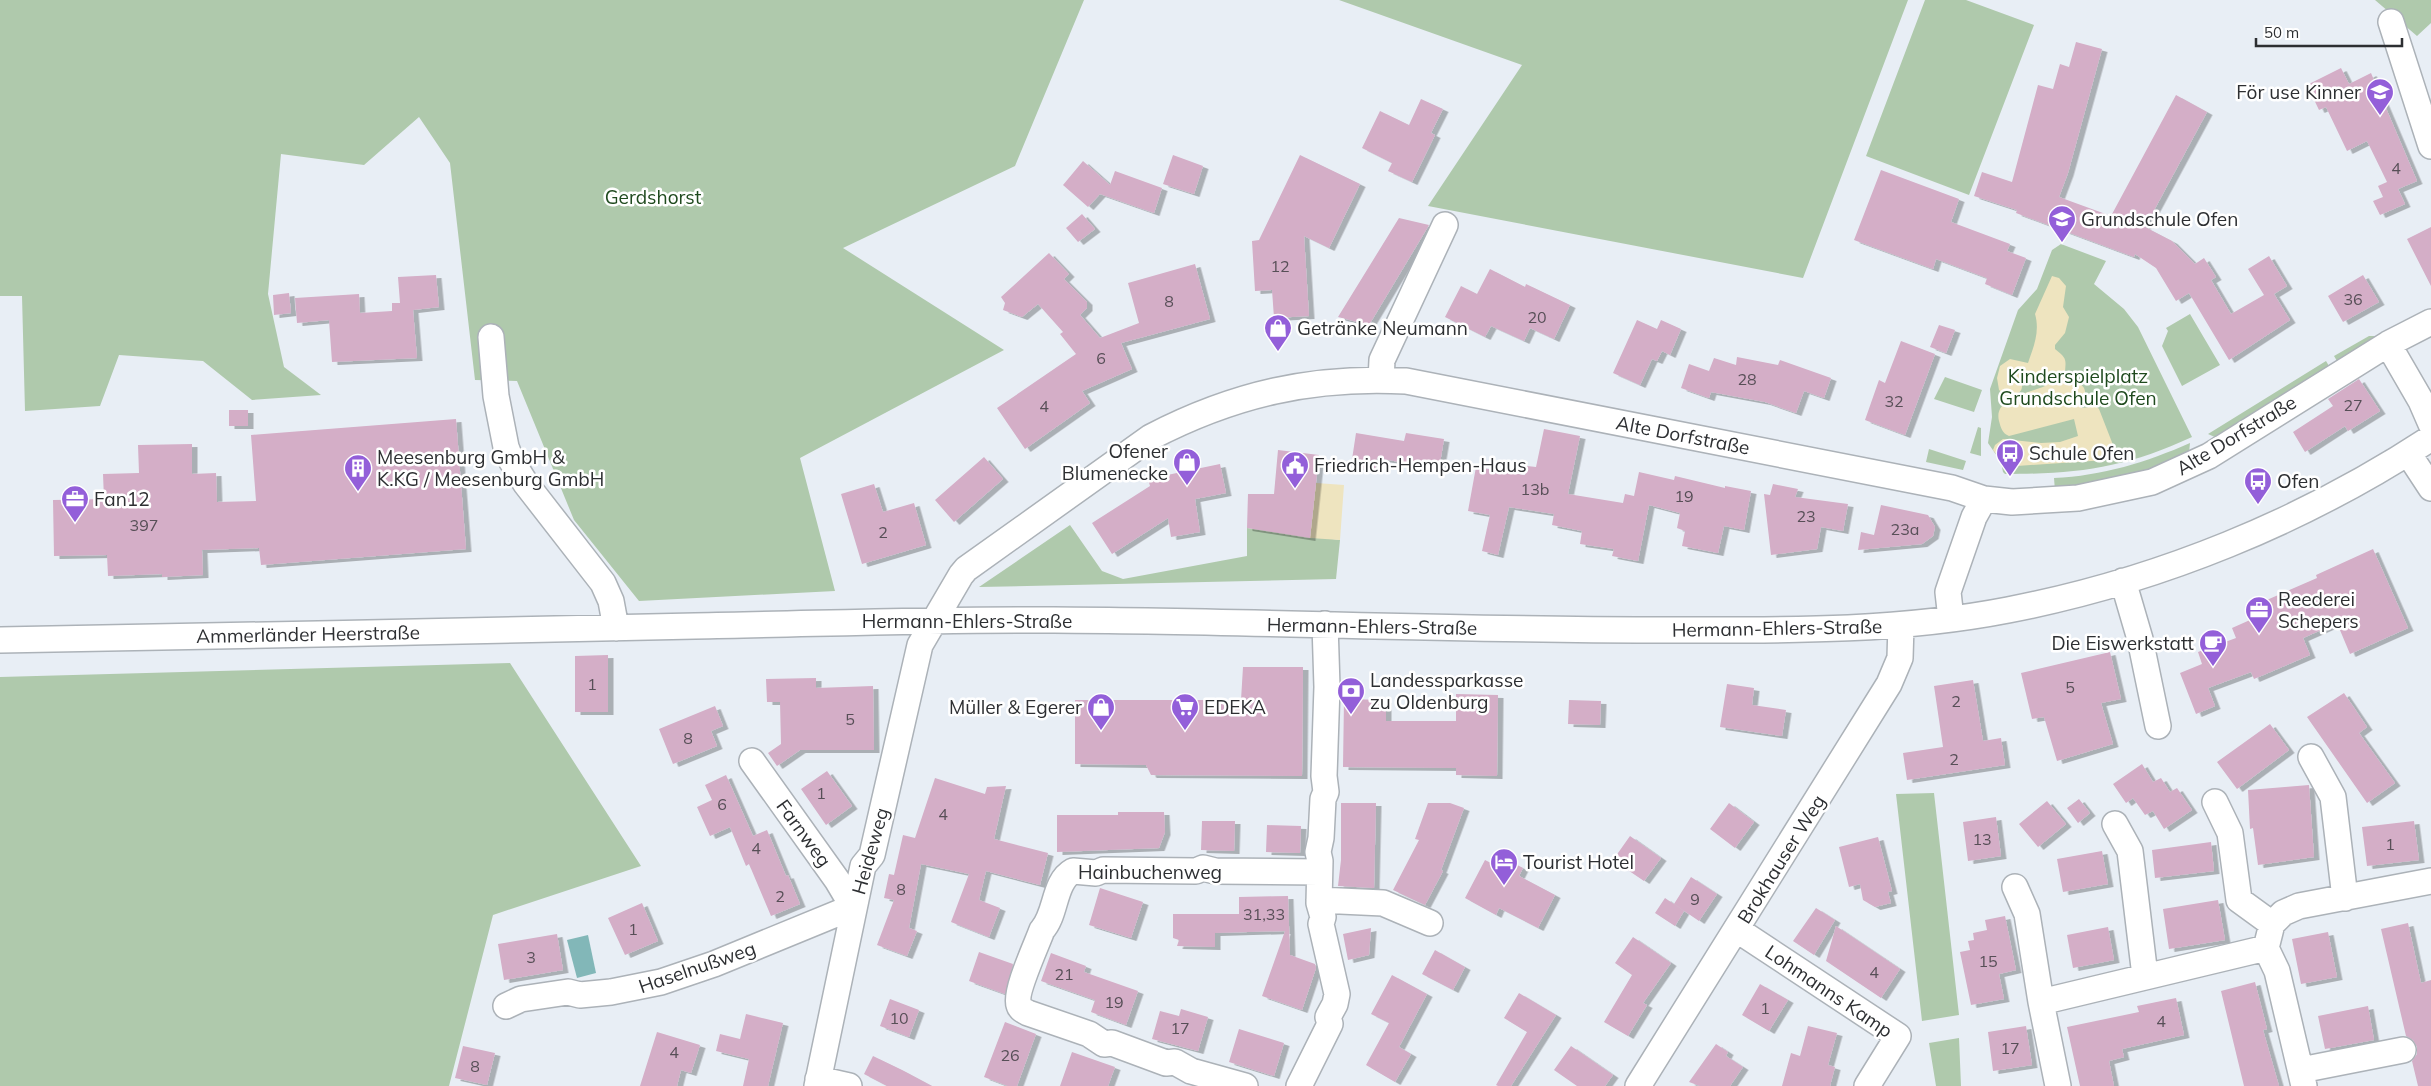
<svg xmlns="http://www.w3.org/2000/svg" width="2431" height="1086" viewBox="0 0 2431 1086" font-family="Mulish,sans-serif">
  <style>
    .green { fill: #afc9ac }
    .sand { fill: #eee4bf }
    .water { fill: #82b7b8 }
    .building { fill: #d4aec7; filter: url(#shadow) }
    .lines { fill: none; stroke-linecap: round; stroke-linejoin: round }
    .minor-casing { stroke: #acb2b8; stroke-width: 28 }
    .minor { stroke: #fff; stroke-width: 25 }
    .labels { text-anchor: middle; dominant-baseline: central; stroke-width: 5; stroke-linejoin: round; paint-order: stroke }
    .number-label { font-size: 16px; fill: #574f57 }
    .poi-label { font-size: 19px; fill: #2d2f32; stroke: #fff; text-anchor: start }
    .park-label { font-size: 19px; fill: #1f4a1e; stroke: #fff }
    .street-label { font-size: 19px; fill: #2d2f32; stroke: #fff }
  </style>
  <defs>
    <filter id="shadow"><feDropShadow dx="5.5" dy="3" stdDeviation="0" flood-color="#0004"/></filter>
  </defs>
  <rect width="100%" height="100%" fill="#e8eef5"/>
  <path class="green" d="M0,0H1084L1015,166L843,248L1004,350L800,458L835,591L639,601L574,520L517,381L475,380L450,163L419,117L364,165L281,154L268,294L284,367L321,395L252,400L203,361L119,355L100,406L25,411L22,296H0Z
    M1339,0H1908L1803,278L1428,206L1522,65Z
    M1925,0H1966L2034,25L1969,195L1866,156Z
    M2375,0H2431V23L2417,36Z
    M2061,244L2106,261L2094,284L2124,309L2138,327L2192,437C2125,468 2078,474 2005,474L2003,472L2001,462L1988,443L1992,417L1990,389L2018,310L2037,289L2052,250Z
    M2190,314L2220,365L2182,386L2162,346L2168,331L2166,328Z
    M2369,336H2379L2337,361L2334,356Z
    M2326,361L2329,366L2328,372L2217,438L2208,434Z
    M1945,377L1982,390L1974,412L1934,399Z
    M1978,427L1981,428V456L1970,453Z
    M2190,443L2189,453L2160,471L2055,491L2054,478C2102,476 2147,462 2190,443Z
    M1929,449L1966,461L1963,470L1926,462Z
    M1070,525L1102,571L1123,579L1247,556V528L1340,540L1336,579L979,587Z
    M510,663L641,866L493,915L449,1086H0V677Z
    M1934,793L1959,1015L1922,1021L1896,794Z
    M1959,1038L1961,1086H1936L1929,1043Z"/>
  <path class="sand" d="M2052,276L2059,278L2066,286L2063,307L2069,317L2065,333L2055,345V349C2069,360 2065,360 2065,376C2083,385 2090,385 2082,408L2096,406L2099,409L2115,450L2106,460L2017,466L2002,461L1993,450L1995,445L2003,439L2041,443L2060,442L2078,436L2074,419L2009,436C2002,433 2001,428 1999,421C1993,398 2030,393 2045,386L2027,372H2024C2018,385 2030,393 2007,396L1999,390L1997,378L2000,366L2010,359L2028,363C2034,346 2040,331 2035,314Z
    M1316,483L1344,485L1340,540L1310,538Z"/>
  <path class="water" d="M588,935L596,973L577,978L567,940Z"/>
  <path class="building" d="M2076,42L2102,49L2068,173L2059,197L2111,216L2176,95L2207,112L2145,227L2172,241L2195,264L2204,258L2216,277L2211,280L2231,314L2264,295L2248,269L2269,256L2287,286L2274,294L2290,320L2229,360L2189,293L2176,301L2156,268L2135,254L2134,257L2016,213L2017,210L1974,196L1982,172L2012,182L2038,85L2053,89L2060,64L2069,67Z
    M2341,68L2349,84L2371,73L2417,181L2398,189L2405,204L2380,215L2373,201L2383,197L2378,186L2387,182L2367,141L2347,151L2326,107L2319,110L2307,85Z
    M1421,99L1443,109L1431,133L1435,135L1412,182L1388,171L1392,163L1362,148L1380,111L1409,125Z
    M1173,155L1203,166L1194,194L1163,184Z
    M1300,155L1360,184L1329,248L1304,236L1309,316L1274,318L1272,290L1255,291L1252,241L1259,240Z
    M1083,161L1110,185L1115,171L1162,188L1154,213L1100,194L1088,207L1063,185Z
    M1881,170L1959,199L1951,222L2010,244L2007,251L2026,258L2012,295L1985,284L1987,278L1936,259L1933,269L1854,240Z
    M1082,214L1095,229L1078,242L1066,228Z
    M1399,218L1429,225L1369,325L1338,317Z
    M2431,227V286L2407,239Z
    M1049,253L1069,274L1064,279L1087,302V308L1080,315L1100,338L1139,323L1128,283L1195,264L1210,319L1121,343L1132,369L1082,391L1090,403L1025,449L997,408L1076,354L1060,334L1063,332L1038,304L1022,317L1003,310L1005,303L1001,297Z
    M1490,269L1525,287L1526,284L1570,305L1554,339L1530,328L1524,341L1491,326L1485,337L1445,317L1461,286L1477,294Z
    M436,275L439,307L413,310L417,358L332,362L329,320L297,323L295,298L359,294L360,313L392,311V303H400L398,277Z
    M2363,275L2379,302L2343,322L2328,296Z
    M289,293L291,313L274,315L273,295Z
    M1637,320L1657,329L1661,320L1681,329L1670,355L1662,351L1657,361L1652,359L1640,385L1613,373Z
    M1939,325L1955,330L1946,353L1930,347Z
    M1901,341L1935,354L1905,435L1865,420L1879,380L1885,383Z
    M1737,357L1778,365L1780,360L1831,378L1824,398L1804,391L1796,413L1765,402L1711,392L1709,398L1681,388L1689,364L1709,371L1714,358L1736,365Z
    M2359,379L2380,411L2348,431L2345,426L2305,452L2293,432L2333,406L2328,399Z
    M229,410H248V426H229Z
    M456,419L466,549L261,565L259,548L202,550L203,575L162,577V574L108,576L107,555L54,556L53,500L104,499L103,474L139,473L138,445L192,444V474L216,473L217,502L256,501L251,435Z
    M1544,429L1580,436L1568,494L1623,503L1625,494L1634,496L1639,472L1674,480L1675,476L1725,488V486L1751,491L1744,530L1724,526L1718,553L1682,546L1685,531L1677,528L1680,513L1649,505L1638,561L1612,556L1614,549L1580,544L1582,531L1552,525L1554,514L1509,507L1498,555L1482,551L1490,515L1468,511L1476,467L1525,475L1527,466L1536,467Z
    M1356,433L1404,441L1406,433L1444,439L1439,469L1377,458L1375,470L1351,466Z
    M1278,450L1319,455L1310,538L1247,528L1248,494H1274Z
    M984,457L1003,479L954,522L935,500Z
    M1220,464L1226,493L1195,499L1200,532L1171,537L1168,518L1112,554L1092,523L1150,486L1148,479Z
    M874,484L883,512L914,503L926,545L862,564L841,494Z
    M1773,484L1798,489L1795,497L1848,504L1843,531L1821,527L1817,549L1771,555L1764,494L1770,495Z
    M1881,505L1928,515L1935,527L1933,536L1922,544L1858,550L1861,532L1874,535Z
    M2373,549L2408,628L2350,654L2337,623L2303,638L2310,655L2254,679L2251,672L2208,688L2215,706L2196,714L2180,673L2202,664L2198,652L2236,638L2232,628L2250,620L2246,609L2317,578L2316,575Z
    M2110,652L2121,699L2101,703L2113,744L2057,761L2044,717L2032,719L2021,673Z
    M608,655V712H575V656Z
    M1243,667H1303L1302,776L1151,775L1146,765L1075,764V700H1241Z
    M816,678V688L873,686L874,750H800L777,766L768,753L781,744L780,702H767L766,679Z
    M1973,680L1983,741L2001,738L2005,765L1907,780L1903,753L1943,747L1934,686Z
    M1727,684L1754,688L1752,705L1786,710L1782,736L1720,727Z
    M2344,693L2367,727L2359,733L2395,783L2367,803L2307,717Z
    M1456,694L1498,695L1497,776L1456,775V768L1343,767L1344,699L1386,700V721H1456Z
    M1569,700L1601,701L1600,725L1568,724Z
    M715,706L723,726L711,731L717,746L673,764L659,729Z
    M2270,724L2289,750L2237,789L2217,762Z
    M2142,764L2153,782L2161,778L2170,792L2177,788L2192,810L2164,829L2153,811L2145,815L2133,798L2126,803L2113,784Z
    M827,771L852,806L826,825L801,789Z
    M726,775L753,836L767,830L786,876L788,875L800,904L771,916L749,864L746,866L730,827L710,836L697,807L712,800L705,785Z
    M935,778L985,794L987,787L1006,786L994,839L1048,853L1040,885L986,871L979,900L1000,908L989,937L951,922L969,874L921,864L909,928L917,931L907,956L877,945L894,900L884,898L889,874L894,875L903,835L915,838Z
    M2309,785L2314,857L2258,865L2253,828L2250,829L2248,790Z
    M2079,799L2090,813L2078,823L2067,808Z
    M2047,801L2066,824L2038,847L2019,824Z
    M1341,803H1376L1374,888L1338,886L1341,860Z
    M1428,803H1450L1464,808L1441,870L1443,871L1425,905L1393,890L1419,840L1415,839Z
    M1729,803L1754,822L1735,848L1710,829Z
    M1118,812H1164L1165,832L1159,848L1057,852V815H1118Z
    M1996,817L2001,856L1968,861L1963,822Z
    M1202,821H1235L1234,851L1201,850Z
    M2414,821L2419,860L2367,866L2362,827Z
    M1267,825L1301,826L1300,853L1266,852Z
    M1630,836L1661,858L1644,881L1613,860Z
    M1878,837L1892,891L1888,892L1891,903L1875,907L1863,900L1860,884L1849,887L1839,847Z
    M2211,842L2214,871L2155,878L2152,850Z
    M2102,851L2108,884L2063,892L2057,859Z
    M1499,856L1523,868L1519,876L1555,895L1538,928L1499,908L1496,915L1465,898L1485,860L1495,865Z
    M1691,877L1717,894L1699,921L1674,904Z
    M1100,888L1143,902L1131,938L1089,925Z
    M1288,896L1290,955L1315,964L1316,968L1302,1010L1262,996L1285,931L1215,933V947L1177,946L1179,940L1173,938V914H1239V897Z
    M1665,898L1684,911L1675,926L1655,913Z
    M2218,900L2225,940L2169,949L2163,909Z
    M642,903L658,941L625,955L608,918Z
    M1816,908L1835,920L1814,955L1793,941Z
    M2005,916L2016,970L1999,974L2004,999L1971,1005L1960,952L1970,950L1968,941L1974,940L1973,933L1987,930L1985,920Z
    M2408,923L2421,983L2431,980V1086H2418L2412,1061L2417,1054V1047L2413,1040L2406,1036L2381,929Z
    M1836,926L1900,969L1881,998L1826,961Z
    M2108,927L2114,960L2073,968L2067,935Z
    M1371,928L1369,955L1348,960L1343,934Z
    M2328,932L2337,977L2301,984L2292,939Z
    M557,934L563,970L504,980L498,944Z
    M1633,937L1671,963L1643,1003L1647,1005L1628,1036L1604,1022L1632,975L1615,963Z
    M1435,950L1465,967L1453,990L1422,974Z
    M979,952L1013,964L1005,994L969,981Z
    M1051,953L1086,966L1084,972L1138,991L1126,1025L1091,1012L1095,1000L1041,981Z
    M1392,975L1427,994L1399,1047L1411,1054L1395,1082L1366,1065L1389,1023L1371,1014Z
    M2255,982L2267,1029L2263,1030L2279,1086H2244L2221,991Z
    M1760,984L1788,1000L1769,1031L1742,1015Z
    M1519,993L1556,1015L1511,1086H1498L1496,1085L1527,1032L1504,1018Z
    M2176,998L2184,1035L2122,1049L2124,1057L2109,1061L2114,1086H2080L2067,1027L2139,1012L2137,1006Z
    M890,999L919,1010L909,1037L880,1026Z
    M2368,1006L2374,1040L2325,1049L2318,1016Z
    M1181,1009L1208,1017L1198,1051L1152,1039L1160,1011L1179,1016Z
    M746,1014L783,1023L768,1086H743L749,1059L716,1051L720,1034L740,1039Z
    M1005,1022L1036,1034L1017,1086H1008L984,1077Z
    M1808,1026L1837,1033L1828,1065L1835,1067L1830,1086H1782L1791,1053L1800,1056Z
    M2026,1026L2032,1065L1993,1071L1988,1032Z
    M1239,1029L1284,1043L1274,1076L1229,1062Z
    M657,1032L700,1045L691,1073L681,1070L677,1086H640Z
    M1716,1044L1728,1052L1726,1056L1743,1067L1730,1086H1700L1689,1082Z
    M463,1046L495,1053L487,1085L455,1078Z
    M1571,1046L1613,1075L1605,1086H1577L1554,1070Z
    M1072,1052L1115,1067L1108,1086H1060Z
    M873,1056L902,1070L932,1086H887L864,1074Z"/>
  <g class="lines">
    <g class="minor-casing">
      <path id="minor" d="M2391,22L2431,146
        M491,337L496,396L506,447L511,460L526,484L603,583L611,601L616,628
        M2388,344L2421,401L2431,424
        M1381,380L1382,360L1445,225
        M2408,453L2431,488
        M2123,581L2140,639L2158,726
        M1951,619L1948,592L1950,586L1974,517L1984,499
        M0,640C232,636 463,631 695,626C815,624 934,619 1054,620C1253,621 1451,630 1650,630C1770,630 1890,633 2008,610C2158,581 2303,522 2431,438
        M2311,757L2333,797L2345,898
        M2215,802L2230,833L2239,900L2272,924
        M2115,824L2130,851L2145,976
        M2015,887L2027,914L2041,1002
        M1319,900L1383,903L1430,923
        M1736,929L1898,1036L1867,1086
        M506,1006L521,999L568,992L580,995L611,992L661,982L714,964L853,907L837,880L752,761
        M2301,1070L2403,1050
        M818,1079L849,1086
        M817,1086L863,866L872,855L920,645L961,575L966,569L1151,437C1234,394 1313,376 1406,381L1952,488L1984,499L2012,502L2078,498L2152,482L2209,456L2388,344L2431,322
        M1245,1086L1191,1071L1175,1062L1166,1063L1112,1043L1104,1044L1089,1034L1028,1013C1024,1011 1020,1009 1019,1005C1014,993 1037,944 1042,930C1057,914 1053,882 1073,871L1096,873L1103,870L1196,871L1203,868L1215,871L1319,872
        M1299,1086L1330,1024L1328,1017L1335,1004L1337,994L1321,924L1323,917L1319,903L1320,861L1318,852L1321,838L1323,799L1326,792L1324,776L1327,687L1325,624
        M1638,1086L1889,684L1900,658L1901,625
        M2058,1086L2041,1002L2266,948
        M2304,1086L2277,971L2266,948L2272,924L2283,913L2299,906L2431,881"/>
    </g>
    <use href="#minor" class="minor"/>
  </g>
  <defs>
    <g id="school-pin" transform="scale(1.4375)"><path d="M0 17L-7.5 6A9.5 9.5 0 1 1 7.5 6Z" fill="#935fd9" stroke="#fff"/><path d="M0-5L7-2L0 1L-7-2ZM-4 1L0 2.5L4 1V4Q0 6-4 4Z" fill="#fff"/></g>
    <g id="shop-pin" transform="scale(1.4375)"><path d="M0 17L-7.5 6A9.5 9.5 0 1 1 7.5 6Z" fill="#935fd9" stroke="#fff"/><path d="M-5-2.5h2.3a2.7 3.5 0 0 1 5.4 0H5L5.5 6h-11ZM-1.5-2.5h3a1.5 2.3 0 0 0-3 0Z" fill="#fff"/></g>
    <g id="bus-pin" transform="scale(1.4375)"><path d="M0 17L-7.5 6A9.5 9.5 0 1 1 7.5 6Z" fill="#935fd9" stroke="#fff"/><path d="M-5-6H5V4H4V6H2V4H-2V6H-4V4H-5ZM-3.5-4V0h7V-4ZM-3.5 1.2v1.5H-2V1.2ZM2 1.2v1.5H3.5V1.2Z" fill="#fff"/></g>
    <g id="civic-pin" transform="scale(1.4375)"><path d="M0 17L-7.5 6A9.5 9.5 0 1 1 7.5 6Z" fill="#935fd9" stroke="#fff"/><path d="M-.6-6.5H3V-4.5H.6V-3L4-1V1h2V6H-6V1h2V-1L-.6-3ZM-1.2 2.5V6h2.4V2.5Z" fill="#fff"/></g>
    <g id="building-pin" transform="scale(1.4375)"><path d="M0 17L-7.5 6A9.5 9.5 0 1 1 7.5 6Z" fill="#935fd9" stroke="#fff"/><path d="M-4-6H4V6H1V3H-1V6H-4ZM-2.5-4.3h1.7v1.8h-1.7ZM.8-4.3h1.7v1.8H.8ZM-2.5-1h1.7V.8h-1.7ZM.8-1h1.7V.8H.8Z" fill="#fff"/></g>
    <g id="office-pin" transform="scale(1.4375)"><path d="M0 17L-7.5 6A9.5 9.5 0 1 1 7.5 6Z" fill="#935fd9" stroke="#fff"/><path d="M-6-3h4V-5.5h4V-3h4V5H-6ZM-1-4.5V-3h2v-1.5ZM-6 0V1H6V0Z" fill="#fff"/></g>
    <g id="cafe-pin" transform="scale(1.4375)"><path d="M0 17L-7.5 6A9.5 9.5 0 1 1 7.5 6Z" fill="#935fd9" stroke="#fff"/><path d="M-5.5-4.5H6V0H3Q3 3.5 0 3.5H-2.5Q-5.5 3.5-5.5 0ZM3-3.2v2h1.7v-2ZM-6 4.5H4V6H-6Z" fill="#fff"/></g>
    <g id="bank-pin" transform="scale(1.4375)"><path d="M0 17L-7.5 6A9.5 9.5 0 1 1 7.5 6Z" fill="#935fd9" stroke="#fff"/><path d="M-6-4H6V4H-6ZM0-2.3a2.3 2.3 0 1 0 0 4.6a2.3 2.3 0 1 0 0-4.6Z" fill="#fff"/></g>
    <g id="supermarket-pin" transform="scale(1.4375)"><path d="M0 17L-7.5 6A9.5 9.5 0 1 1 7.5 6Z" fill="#935fd9" stroke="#fff"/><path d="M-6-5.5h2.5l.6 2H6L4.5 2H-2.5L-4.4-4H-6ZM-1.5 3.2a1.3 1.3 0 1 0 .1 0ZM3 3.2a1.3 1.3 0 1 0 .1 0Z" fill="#fff"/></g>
    <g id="hotel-pin" transform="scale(1.4375)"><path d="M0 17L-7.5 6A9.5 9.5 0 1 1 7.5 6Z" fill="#935fd9" stroke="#fff"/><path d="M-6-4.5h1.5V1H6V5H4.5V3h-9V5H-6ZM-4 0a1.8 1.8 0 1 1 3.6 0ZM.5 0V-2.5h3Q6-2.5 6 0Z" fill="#fff"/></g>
  </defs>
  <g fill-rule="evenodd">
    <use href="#school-pin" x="2380" y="92"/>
    <use href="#school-pin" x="2062" y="219"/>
    <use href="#shop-pin" x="1278" y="328"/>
    <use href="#bus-pin" x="2010" y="453"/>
    <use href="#shop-pin" x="1187" y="462"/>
    <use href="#civic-pin" x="1295" y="465"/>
    <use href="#building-pin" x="358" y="468"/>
    <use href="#bus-pin" x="2258" y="481"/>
    <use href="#office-pin" x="75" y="499"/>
    <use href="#office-pin" x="2259" y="610"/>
    <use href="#cafe-pin" x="2213" y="643"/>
    <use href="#bank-pin" x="1351" y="691"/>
    <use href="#shop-pin" x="1101" y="707"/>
    <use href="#supermarket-pin" x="1185" y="707"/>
    <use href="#hotel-pin" x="1504" y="862"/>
  </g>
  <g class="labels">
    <g class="number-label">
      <text x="2396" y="168">4</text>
      <text x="1280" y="266">12</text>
      <text x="2353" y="299">36</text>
      <text x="1169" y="301">8</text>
      <text x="1537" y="317">20</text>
      <text x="1101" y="358">6</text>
      <text x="1747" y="379">28</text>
      <text x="1894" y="401">32</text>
      <text x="2353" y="405">27</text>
      <text x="1044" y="406">4</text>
      <text x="1535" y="489">13b</text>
      <text x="1684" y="496">19</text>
      <text x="1806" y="516">23</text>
      <text x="144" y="525">397</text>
      <text x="1905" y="529">23a</text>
      <text x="883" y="532">2</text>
      <text x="592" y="684">1</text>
      <text x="2070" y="687">5</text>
      <text x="1956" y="701">2</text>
      <text x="850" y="719">5</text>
      <text x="688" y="738">8</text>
      <text x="1954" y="759">2</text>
      <text x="821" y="793">1</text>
      <text x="722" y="804">6</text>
      <text x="943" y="814">4</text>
      <text x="1982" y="839">13</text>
      <text x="2390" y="844">1</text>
      <text x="756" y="848">4</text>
      <text x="901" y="889">8</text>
      <text x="780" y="896">2</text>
      <text x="1695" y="899">9</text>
      <text x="1264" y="914">31,33</text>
      <text x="633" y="929">1</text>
      <text x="531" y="957">3</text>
      <text x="1988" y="961">15</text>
      <text x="1874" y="972">4</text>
      <text x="1064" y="974">21</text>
      <text x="1114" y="1002">19</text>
      <text x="1765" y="1008">1</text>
      <text x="899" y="1018">10</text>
      <text x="2161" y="1021">4</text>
      <text x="1180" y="1028">17</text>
      <text x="2010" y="1048">17</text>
      <text x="674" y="1052">4</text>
      <text x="1010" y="1055">26</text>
      <text x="475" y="1066">8</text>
    </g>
    <g class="poi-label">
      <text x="2361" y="92" text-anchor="end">För use Kinner</text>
      <text x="2081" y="219">Grundschule Ofen</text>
      <text x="1297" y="328">Getränke Neumann</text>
      <text x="1168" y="451" text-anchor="end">Ofener<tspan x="1168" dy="22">Blumenecke</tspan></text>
      <text x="2029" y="453">Schule Ofen</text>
      <text x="377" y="457">Meesenburg GmbH &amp;<tspan x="377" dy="22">K.KG / Meesenburg GmbH</tspan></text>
      <text x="1314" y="465">Friedrich-Hempen-Haus</text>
      <text x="2277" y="481">Ofen</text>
      <text x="94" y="499">Fan12</text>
      <text x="2278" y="599">Reederei<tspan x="2278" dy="22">Schepers</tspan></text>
      <text x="2194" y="643" text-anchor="end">Die Eiswerkstatt</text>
      <text x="1370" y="680">Landessparkasse<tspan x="1370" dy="22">zu Oldenburg</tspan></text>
      <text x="1082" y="707" text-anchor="end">Müller &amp; Egerer</text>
      <text x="1204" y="707">EDEKA</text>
      <text x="1523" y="862">Tourist Hotel</text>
    </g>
    <g class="park-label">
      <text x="653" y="197">Gerdshorst</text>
      <text x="2078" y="376">Kinderspielplatz<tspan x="2078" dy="22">Grundschule Ofen</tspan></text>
    </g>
    <g class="street-label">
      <text transform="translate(1683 435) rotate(11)">Alte Dorfstraße</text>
      <text transform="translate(2236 435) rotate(-31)">Alte Dorfstraße</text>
      <text x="967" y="621">Hermann-Ehlers-Straße</text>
      <text transform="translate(1372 626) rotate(1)">Hermann-Ehlers-Straße</text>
      <text transform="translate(1777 628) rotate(-1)">Hermann-Ehlers-Straße</text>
      <text transform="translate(308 634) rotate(-1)">Ammerländer Heerstraße</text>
      <text transform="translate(804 833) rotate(54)">Farnweg</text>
      <text transform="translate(870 851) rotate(-74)">Heideweg</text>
      <text transform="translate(1781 859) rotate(-58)">Brokhauser Weg</text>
      <text x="1150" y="872">Hainbuchenweg</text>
      <text transform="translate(697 967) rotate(-19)">Haselnußweg</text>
      <text transform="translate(1829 991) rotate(34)">Lohmanns Kamp</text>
    </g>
  </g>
  <path d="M2256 38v8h146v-8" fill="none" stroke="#2d2f32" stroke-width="2.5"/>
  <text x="2264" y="38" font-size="15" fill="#2d2f32" stroke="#ffffff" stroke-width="4" paint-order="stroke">50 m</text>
</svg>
